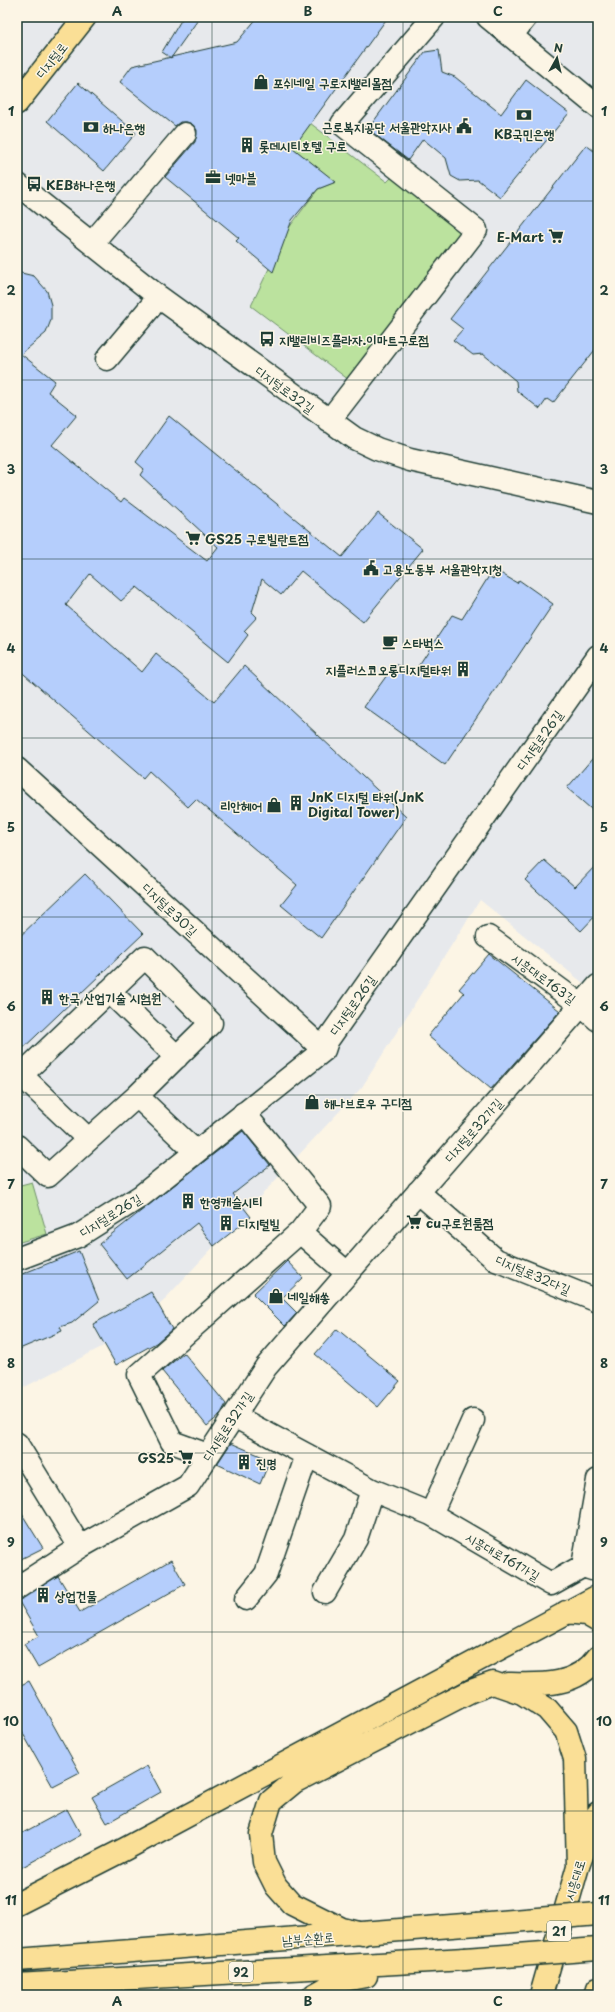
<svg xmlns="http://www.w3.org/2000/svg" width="615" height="2012" viewBox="0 0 615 2012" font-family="'Playpen Sans','Poor Story',sans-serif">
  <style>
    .built { fill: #e7e9ec }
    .green { fill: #bbe29e; stroke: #6d9069 }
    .building { fill: #b5cefc; stroke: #1f3d34 }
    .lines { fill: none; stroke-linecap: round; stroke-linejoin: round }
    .minor-casing { stroke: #1f3d34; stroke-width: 25 }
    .major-casing { stroke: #1f3d34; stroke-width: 25 }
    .minor { stroke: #fcf5e5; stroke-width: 22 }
    .major { stroke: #fadf96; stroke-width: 22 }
    .major-bridge-casing { stroke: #1f3d34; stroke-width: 25; stroke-linecap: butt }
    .major-bridge { stroke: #fadf96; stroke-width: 22 }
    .grid { fill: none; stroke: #1f3d34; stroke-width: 1; stroke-opacity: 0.55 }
    .labels { text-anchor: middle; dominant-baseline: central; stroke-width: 3; stroke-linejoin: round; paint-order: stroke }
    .shield { fill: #fcf5e5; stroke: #617469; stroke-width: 1 }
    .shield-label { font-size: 12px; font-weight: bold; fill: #1f3d34 }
    .street-label { font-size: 13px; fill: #1f3d34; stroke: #fcf5e5 }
    .poi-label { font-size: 13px; font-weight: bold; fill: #1f3d34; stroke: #fcf5e5; text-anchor: start }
    .neatline { fill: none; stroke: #1f3d34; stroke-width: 1.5 }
    .grid-label { font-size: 13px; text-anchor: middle; font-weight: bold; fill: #1f3d34 }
  </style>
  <rect width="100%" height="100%" fill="#fcf5e5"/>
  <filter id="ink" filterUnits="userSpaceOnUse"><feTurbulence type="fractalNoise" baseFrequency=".025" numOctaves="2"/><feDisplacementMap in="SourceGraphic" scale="8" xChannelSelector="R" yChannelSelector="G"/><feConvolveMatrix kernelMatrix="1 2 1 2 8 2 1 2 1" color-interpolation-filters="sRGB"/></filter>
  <g filter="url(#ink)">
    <path class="built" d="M17,17H598V995L480,900L362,1087L138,1328L17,1391Z"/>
    <path class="green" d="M310,123L387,182L399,170L476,230L357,386L251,306L288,229L318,189L335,182L293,148Z
      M32,1182L47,1234L17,1243V1186Z"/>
    <path class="building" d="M183,17H200L171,58L162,52Z
      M258,17H388L293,148L336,182L318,189L292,220L273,272L236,241L239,238L165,177L195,142L197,130L193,125L187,122H180L175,126L120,82L132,66L237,42Z
      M439,50L442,72L455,77L501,114L526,80L569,113L500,197L478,180L460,181L451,176L446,158L423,139L408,160L368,129L425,52Z
      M78,83L136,133L104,171L47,121Z
      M586,145L598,154V346L553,403L547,399L540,409L517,391L516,381L483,354L473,355L453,340L463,329L450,319Z
      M17,272L34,276L47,291L51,305V320L46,333L21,354L55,381L48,392L77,415L52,445L121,502L124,498L207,561L218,547L140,475L144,469L136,462L169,416L342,557L378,513L423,549L363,622L301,571L281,595L262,579L252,612L257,617L244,631L248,635L228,662L137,587L121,601L90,574L66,605L142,672L156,654L214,702L244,666L406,817L321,938L281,905L297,885L196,799L188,807L149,771L143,778L17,668Z
      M497,571L517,583L519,580L553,604L445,765L364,707L395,664L413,674L452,615L462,619L489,576L493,579Z
      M598,752V815L567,788Z
      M544,860L575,887L598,863V913L581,931L525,880Z
      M85,874L143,934L17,1054V939Z
      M489,954L560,1011L491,1089L428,1036L464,993L459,989Z
      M243,1131L270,1165L233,1194L251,1217L214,1246L197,1223L127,1279L99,1244Z
      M79,1251L99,1301L72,1323L60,1327L62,1331L17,1350V1276Z
      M287,1261L303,1278L282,1298L297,1313L285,1326L253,1294Z
      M151,1292L172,1329L156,1343L116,1365L93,1324Z
      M337,1329L400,1381L378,1407L315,1354Z
      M184,1353L226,1404L220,1415L207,1426L162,1371Z
      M231,1443L270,1460L260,1484L217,1464Z
      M17,1506L43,1548L17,1561Z
      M171,1560L185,1584L38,1668L24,1644L39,1636L18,1600L58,1576L80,1612Z
      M29,1681L80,1773L53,1787L17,1723V1687Z
      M147,1766L161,1792L107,1823L92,1797Z
      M67,1809L81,1835L17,1870V1836Z"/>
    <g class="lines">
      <g class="minor-casing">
        <path id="minor" d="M488,17L598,107
          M511,36L526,17
          M17,184L159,297L354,438L377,449L410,460L598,502
          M92,243L185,134
          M107,359L159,297
          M329,421L476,230L342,124L434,17
          M17,769L324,1050
          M488,937L581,1005L598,1020
          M109,991L177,1057
          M21,1075L88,1139
          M17,1079L145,957L211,1023L137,1096L48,1176L17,1146
          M137,1096L196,1152
          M244,1113L320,1206L300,1232L347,1273
          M418,1192L496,1260L598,1301
          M17,1259L78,1236L141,1196L324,1050L327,1041L598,656
          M234,1416L372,1490L431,1514L551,1584L583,1566L598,1571
          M17,1444L80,1547
          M208,1455L172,1442L139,1375L300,1232
          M431,1514L473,1420
          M583,1566L598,1480
          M17,1588L80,1547L188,1486L266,1367L598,986
          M325,1592L356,1539L372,1490
          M246,1599L266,1574L307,1455"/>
      </g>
      <g class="major-casing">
        <path id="major" d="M17,103L85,17
          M566,1612L586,1614L598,1621
          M508,1684C542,1685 576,1687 598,1657
          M17,1904L125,1849L598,1596
          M363,1934L342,1929L292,1904L276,1886L264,1862L261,1834L271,1801L294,1782L471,1691L493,1683L522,1693L547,1709L566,1731L575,1759L578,1866
          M17,1960L477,1924
          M17,1985L465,1959
          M314,1995L339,1981L366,1976
          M541,1995L578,1866L598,1813
          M596,1995L598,1988"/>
      </g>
      <use href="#minor" class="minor"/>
      <use href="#major" class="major"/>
      <g class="major-bridge-casing">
        <path id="major-bridge" d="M477,1924L598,1914
          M465,1959L598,1949"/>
      </g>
      <use href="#major-bridge" class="major-bridge"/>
    </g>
  </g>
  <path class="grid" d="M212,17V1995M403,17V1995M17,201H598M17,380H598M17,559H598M17,738H598M17,917H598M17,1095H598M17,1274H598M17,1453H598M17,1632H598M17,1811H598"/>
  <defs>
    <g id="shop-bare" transform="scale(1.2)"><path d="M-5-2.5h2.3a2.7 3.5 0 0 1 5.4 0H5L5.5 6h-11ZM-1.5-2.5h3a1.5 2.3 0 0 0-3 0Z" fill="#1f3d34" stroke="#fcf5e5" stroke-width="2.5" paint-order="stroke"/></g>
    <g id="bank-bare" transform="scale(1.2)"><path d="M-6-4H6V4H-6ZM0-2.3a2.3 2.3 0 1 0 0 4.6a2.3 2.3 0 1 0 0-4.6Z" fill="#1f3d34" stroke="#fcf5e5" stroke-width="2.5" paint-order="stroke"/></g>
    <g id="civic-bare" transform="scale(1.2)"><path d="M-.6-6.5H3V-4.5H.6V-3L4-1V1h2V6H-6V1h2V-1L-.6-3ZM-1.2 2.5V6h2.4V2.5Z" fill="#1f3d34" stroke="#fcf5e5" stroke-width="2.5" paint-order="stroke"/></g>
    <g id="building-bare" transform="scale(1.2)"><path d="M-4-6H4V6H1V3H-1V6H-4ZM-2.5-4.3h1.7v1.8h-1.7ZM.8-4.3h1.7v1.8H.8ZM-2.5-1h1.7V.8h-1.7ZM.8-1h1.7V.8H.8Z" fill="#1f3d34" stroke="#fcf5e5" stroke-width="2.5" paint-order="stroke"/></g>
    <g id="office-bare" transform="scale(1.2)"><path d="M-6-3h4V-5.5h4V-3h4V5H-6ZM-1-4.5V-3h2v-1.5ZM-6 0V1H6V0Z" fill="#1f3d34" stroke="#fcf5e5" stroke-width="2.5" paint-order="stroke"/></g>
    <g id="bus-bare" transform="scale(1.2)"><path d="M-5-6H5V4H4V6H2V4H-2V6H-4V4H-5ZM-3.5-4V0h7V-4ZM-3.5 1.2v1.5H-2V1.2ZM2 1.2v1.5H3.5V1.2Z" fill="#1f3d34" stroke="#fcf5e5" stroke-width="2.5" paint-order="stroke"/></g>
    <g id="supermarket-bare" transform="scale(1.2)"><path d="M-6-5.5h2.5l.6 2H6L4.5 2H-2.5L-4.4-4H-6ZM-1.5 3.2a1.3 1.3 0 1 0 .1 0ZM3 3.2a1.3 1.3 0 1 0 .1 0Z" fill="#1f3d34" stroke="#fcf5e5" stroke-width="2.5" paint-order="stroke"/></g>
    <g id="cafe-bare" transform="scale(1.2)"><path d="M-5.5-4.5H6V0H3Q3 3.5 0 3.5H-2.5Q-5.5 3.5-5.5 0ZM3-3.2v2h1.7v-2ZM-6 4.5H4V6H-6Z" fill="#1f3d34" stroke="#fcf5e5" stroke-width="2.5" paint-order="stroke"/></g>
  </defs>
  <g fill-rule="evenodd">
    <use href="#shop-bare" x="261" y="82"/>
    <use href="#bank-bare" x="524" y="115"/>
    <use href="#civic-bare" x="464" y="126"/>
    <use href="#bank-bare" x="91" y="127"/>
    <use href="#building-bare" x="247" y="145"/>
    <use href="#office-bare" x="213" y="177"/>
    <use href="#bus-bare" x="34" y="184"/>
    <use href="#supermarket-bare" x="556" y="236"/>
    <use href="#bus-bare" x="267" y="339"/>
    <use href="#supermarket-bare" x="193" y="538"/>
    <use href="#civic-bare" x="371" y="568"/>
    <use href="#cafe-bare" x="390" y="642"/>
    <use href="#building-bare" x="463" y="669"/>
    <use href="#building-bare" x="296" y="803"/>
    <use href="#shop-bare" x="274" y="805"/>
    <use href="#building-bare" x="47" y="997"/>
    <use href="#shop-bare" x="312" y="1102"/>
    <use href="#building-bare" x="188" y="1201"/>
    <use href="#supermarket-bare" x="414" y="1222"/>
    <use href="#building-bare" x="226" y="1223"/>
    <use href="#shop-bare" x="276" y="1296"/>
    <use href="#supermarket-bare" x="186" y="1457"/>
    <use href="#building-bare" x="244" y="1462"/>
    <use href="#building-bare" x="43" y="1595"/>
  </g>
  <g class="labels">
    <g class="shield">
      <rect x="547" y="1921" width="24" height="20" rx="3"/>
      <rect x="229" y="1962" width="24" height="20" rx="3"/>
    </g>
    <g class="shield-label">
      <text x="559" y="1931">21</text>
      <text x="241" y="1972">92</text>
    </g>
    <g class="street-label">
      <text transform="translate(51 60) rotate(-52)">디지털로</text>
      <text transform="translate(285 389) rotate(36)">디지털로32길</text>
      <text transform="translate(539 740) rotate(-55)">디지털로26길</text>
      <text transform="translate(170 909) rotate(43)">디지털로30길</text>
      <text transform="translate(544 978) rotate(36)">시흥대로163길</text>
      <text transform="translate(352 1005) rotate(-55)">디지털로26길</text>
      <text transform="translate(473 1130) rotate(-49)">디지털로32가길</text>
      <text transform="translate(110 1215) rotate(-32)">디지털로26길</text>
      <text transform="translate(533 1274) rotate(23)">디지털로32다길</text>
      <text transform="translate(227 1426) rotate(-57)">디지털로32가길</text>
      <text transform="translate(503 1556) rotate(30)">시흥대로161가길</text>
      <text transform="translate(574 1880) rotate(-73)">시흥대로</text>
      <text transform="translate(308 1938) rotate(-4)">남부순환로</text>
    </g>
    <g class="poi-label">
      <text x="273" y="82">포쉬네일 구로지밸리몰점</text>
      <text x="452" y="126" text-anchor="end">근로복지공단 서울관악지사</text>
      <text x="103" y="127">하나은행</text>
      <text x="524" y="133" text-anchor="middle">KB국민은행</text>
      <text x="259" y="145">롯데시티호텔 구로</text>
      <text x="225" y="177">넷마블</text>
      <text x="46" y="184">KEB하나은행</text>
      <text x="544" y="236" text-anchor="end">E-Mart</text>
      <text x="279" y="339">지밸리비즈플라자.이마트구로점</text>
      <text x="205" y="538">GS25 구로빌란트점</text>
      <text x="383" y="568">고용노동부 서울관악지청</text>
      <text x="402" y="642">스타벅스</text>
      <text x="451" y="669" text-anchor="end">지플러스코오롱디지털타워</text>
      <text x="308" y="796">JnK 디지털 타워(JnK<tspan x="308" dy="15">Digital Tower)</tspan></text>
      <text x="262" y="805" text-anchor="end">리안헤어</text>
      <text x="59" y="997">한국 산업기술 시험원</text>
      <text x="324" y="1102">해나브로우 구디점</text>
      <text x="200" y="1201">한영캐슬시티</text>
      <text x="426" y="1222">cu구로원룸점</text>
      <text x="238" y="1223">디지털빌</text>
      <text x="288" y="1296">네일해쏭</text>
      <text x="174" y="1457" text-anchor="end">GS25</text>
      <text x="256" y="1462">진명</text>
      <text x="55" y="1595">상업건물</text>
    </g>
  </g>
  <rect width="615" height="2012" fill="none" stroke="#fcf5e5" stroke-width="44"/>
  <g transform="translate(557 58) rotate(8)" stroke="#fcf5e5" stroke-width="3" paint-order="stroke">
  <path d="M0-3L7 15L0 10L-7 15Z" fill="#1f3d34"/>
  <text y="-6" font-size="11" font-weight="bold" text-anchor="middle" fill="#1f3d34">N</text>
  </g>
  <rect x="22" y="22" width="571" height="1968" class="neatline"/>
  <g class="grid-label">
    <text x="117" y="16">A</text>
    <text x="308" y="16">B</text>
    <text x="498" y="16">C</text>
    <text x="11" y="116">1</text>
    <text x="604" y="116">1</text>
    <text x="11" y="295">2</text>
    <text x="604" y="295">2</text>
    <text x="11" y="474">3</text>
    <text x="604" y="474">3</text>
    <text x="11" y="653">4</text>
    <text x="604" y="653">4</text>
    <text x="11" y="832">5</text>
    <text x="604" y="832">5</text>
    <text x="11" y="1011">6</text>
    <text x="604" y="1011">6</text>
    <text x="11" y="1189">7</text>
    <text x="604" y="1189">7</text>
    <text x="11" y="1368">8</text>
    <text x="604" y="1368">8</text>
    <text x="11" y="1547">9</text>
    <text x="604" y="1547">9</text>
    <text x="11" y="1726">10</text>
    <text x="604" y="1726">10</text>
    <text x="11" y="1905">11</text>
    <text x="604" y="1905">11</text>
    <text x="117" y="2006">A</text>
    <text x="308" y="2006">B</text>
    <text x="498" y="2006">C</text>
  </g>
</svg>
